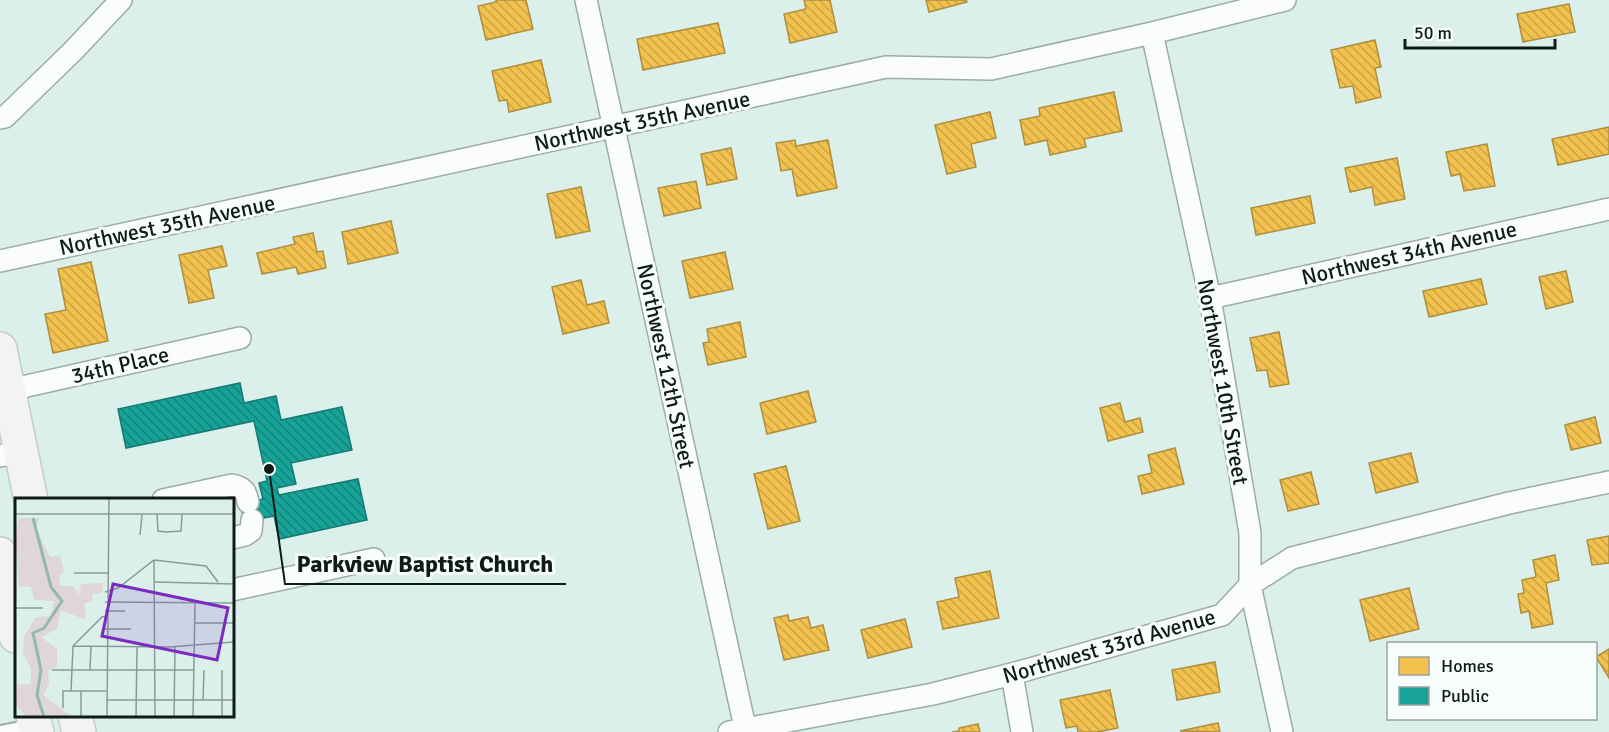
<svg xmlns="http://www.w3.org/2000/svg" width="1609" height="732" viewBox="0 0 1609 732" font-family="Signika,sans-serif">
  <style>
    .homes { fill: url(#homes-back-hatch); stroke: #ae8f3e; stroke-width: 1.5 }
    .public { fill: url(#public-back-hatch); stroke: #147a72; stroke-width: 1.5 }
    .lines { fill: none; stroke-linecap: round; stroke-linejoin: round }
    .lane-casing { stroke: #9caba8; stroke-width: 14 }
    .street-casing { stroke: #9caba8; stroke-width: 24 }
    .primary-casing { stroke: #c2ccca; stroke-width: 36 }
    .lane { stroke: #fafdfc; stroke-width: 10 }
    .street { stroke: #fafdfc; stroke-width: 21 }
    .primary { stroke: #f4f3f3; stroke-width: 33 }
    .labels { text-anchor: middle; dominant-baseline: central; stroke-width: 6; stroke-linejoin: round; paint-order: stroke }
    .street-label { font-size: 22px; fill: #0e1b19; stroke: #f6fdfc }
    .inset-river { fill: none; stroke: #92bab2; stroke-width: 3 }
    .inset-road { fill: none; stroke: #899b97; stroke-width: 1.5 }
    .view { fill: #7b2cbf; fill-opacity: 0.15; stroke: #7b2cbf; stroke-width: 3 }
    .inset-edge { fill: none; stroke: #0e1b19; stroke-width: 3 }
    .leader { fill: none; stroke: #0e1b19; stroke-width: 2 }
    .callout-dot { fill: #0e1b19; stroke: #f6fdfc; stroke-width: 2 }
    .callout-label { font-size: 24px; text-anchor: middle; font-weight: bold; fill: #0e1b19; stroke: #f6fdfc; stroke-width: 6; stroke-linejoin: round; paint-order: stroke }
  </style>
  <defs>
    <pattern id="homes-back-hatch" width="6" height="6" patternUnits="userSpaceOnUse" patternTransform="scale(1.5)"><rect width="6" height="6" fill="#f2c14e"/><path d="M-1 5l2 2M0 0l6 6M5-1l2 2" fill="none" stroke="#cea544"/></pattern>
    <pattern id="public-back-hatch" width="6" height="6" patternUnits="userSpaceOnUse" patternTransform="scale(1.5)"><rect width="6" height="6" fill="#17a398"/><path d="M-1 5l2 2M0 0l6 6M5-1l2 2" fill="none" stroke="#13847b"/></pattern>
  </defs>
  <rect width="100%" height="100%" fill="#dbf0eb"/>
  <path class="homes" d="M496,0H526L533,29L486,40L478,6L496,2Z
    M804,0H830L837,32L790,43L784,14L806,9Z
    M926,0H966L967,2L929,12Z
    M1569,4L1575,32L1523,42L1517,14Z
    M718,23L725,53L643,70L637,39Z
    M1375,40L1381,67L1375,68L1381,97L1356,103L1353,86L1340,88L1331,50Z
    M541,60L551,102L509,112L507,100L499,101L492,71Z
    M1114,92L1122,131L1084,139L1086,147L1050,155L1047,140L1025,145L1020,120L1040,116L1039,108Z
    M990,112L996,138L971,144L976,167L947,174L935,125Z
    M1609,127V154L1558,165L1552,139Z
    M795,140L796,146L828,140L837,188L797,196L792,169L781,171L776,143Z
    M1487,144L1495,186L1464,191L1460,174L1451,176L1446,152Z
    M731,148L737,179L707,185L701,154Z
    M1397,158L1405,199L1375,205L1372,187L1350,192L1345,168Z
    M696,181L701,208L664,216L658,188Z
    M581,187L590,231L556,238L547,194Z
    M1310,196L1315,223L1256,235L1251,208Z
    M391,221L398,253L348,264L342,232Z
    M313,233L317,252L323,251L326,268L298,274L296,267L262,274L257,253L295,244L293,237Z
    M222,246L227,266L208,270L214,298L189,303L179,255Z
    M725,252L733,289L690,298L682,261Z
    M91,262L108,341L53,353L45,314L66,310L58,269Z
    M1566,271L1573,302L1546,309L1539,277Z
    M1481,279L1487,304L1429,317L1423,291Z
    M581,280L587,305L604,301L609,323L563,334L552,287Z
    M740,322L746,357L708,365L703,343L709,342L707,329Z
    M1279,332L1289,384L1270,387L1267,370L1257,371L1250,338Z
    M808,391L816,422L767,434L760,403Z
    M1120,403L1125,422L1140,418L1143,432L1108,441L1100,408Z
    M1595,417L1601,443L1571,450L1565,425Z
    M1175,448L1184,484L1142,494L1138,476L1152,473L1148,455Z
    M1411,453L1418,482L1376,493L1369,463Z
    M786,466L800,521L768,529L754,474Z
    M1311,472L1319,504L1288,511L1280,480Z
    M1609,536V563L1592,565L1587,540Z
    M1555,555L1559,580L1546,583L1553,624L1532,628L1529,611L1521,613L1518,594L1524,593L1522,580L1536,577L1533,560Z
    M990,571L999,618L943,629L937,602L959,597L955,578Z
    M1409,588L1419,629L1370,641L1360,600Z
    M788,615L789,621L808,617L811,628L823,625L829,650L784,660L774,618Z
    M905,619L912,647L868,658L861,630Z
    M1609,649V678L1596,657Z
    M1215,662L1220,692L1177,700L1172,670Z
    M1110,690L1118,728L1097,732H1078L1077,726L1066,728L1060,700Z
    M1218,723L1220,732L1180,731Z
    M978,724L980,732H952L959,731V728Z"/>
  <path class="public" d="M240,383L244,403L276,396L281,420L342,407L352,450L291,463L296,484L277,488L279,495L358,479L367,520L279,539L274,516L244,522L241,504L263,499L259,483L267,481L254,421L126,448L118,409Z"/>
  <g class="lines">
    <g class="lane-casing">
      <path id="lane" d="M0,731L32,725"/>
    </g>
    <g class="street-casing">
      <path id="street" d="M586,0L746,732
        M1152,33L1210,298L1250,533V585L1282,732
        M0,118L5,117L73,51L121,0
        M0,261L886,67L991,69L1152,33L1285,0
        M1210,298L1609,209
        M0,392L240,338
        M0,456L21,451
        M163,500L232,485C243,487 246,491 248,502
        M232,538L245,535L251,531L252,520
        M232,590L374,559
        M1012,674L1022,732
        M729,732L933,694L1012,674L1222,615L1250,585L1292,558L1509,503L1609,482"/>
    </g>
    <g class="primary-casing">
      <path id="primary" d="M0,349L31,500
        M0,554L16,636
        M33,716L37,732
        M75,716L79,732"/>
    </g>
    <use href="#lane" class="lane"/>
    <use href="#street" class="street"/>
    <use href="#primary" class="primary"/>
  </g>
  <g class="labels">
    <g class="street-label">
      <text transform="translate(642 121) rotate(-12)">Northwest 35th Avenue</text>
      <text transform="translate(167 225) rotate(-12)">Northwest 35th Avenue</text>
      <text transform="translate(1409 253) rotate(-13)">Northwest 34th Avenue</text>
      <text transform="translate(120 365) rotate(-13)">34th Place</text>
      <text transform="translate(666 366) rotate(78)">Northwest 12th Street</text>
      <text transform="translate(1223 382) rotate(80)">Northwest 10th Street</text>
      <text transform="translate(1109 646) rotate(-16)">Northwest 33rd Avenue</text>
    </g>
  </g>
  <g transform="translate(15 498)">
    <rect width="219" height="219" fill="#dbf0eb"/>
    <path d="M4,20H24L21,30L35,59L45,58L49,73L44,79L45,87L59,89L64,97L66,86L88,85L87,95L78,96L77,103L69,106L71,122L46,112L42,131L26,139L42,151V168L33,173L34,186L28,197L57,219H11L0,206L2,186H16V171L8,155L9,139L21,119L36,118L39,103L19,102L16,89H4L0,40Z" fill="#e0d5d7"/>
    <path class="inset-river" d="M18,20L36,89L47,103L29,130L18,135L26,172L22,197L29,219"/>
    <path class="inset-road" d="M0,16H219M142,17L143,33L151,34L166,33L167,17M125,37L127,17M139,62L140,219M59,75H93M140,84L219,86M90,94L103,90L139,62L191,68L203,84M90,104L219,105M0,110H28M90,113H110M180,125H219M90,131H116M58,148L154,149L219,144M58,148L87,119L93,118M37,172H178M75,172L76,149M207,172V219M56,193L58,148M91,202H219M188,202L189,172M48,210V193H91M66,219V193M92,219L94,0M121,219L122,149M159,219L160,149M178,219L180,105"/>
    <path class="view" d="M98,86L213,110L202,162L87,138Z"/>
    <rect width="219" height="219" class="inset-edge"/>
  </g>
  <path class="leader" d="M269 469L285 584H566"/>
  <circle class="callout-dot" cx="269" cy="469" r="6"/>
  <g class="callout-label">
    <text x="425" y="572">Parkview Baptist Church</text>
  </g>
  <rect x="1387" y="642" width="210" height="78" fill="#f6fdfc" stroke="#99a3a1" stroke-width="1.5"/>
  <rect x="1399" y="657" width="30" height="18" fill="#f2c14e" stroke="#99a3a1" stroke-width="1.5"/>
  <text x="1441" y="672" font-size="18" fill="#0e1b19">Homes</text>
  <rect x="1399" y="687" width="30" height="18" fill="#17a398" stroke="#99a3a1" stroke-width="1.5"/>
  <text x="1441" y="702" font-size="18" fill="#0e1b19">Public</text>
  <path d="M1405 39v9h150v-9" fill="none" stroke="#0e1b19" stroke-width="3"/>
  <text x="1414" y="39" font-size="18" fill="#0e1b19" stroke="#f6fdfc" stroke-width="4.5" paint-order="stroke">50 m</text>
</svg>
